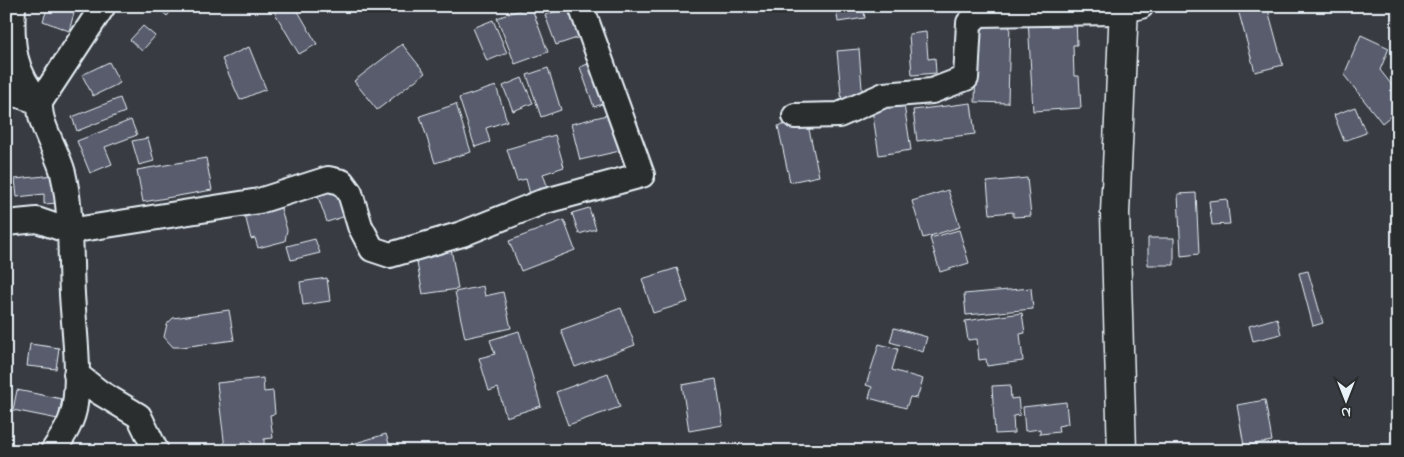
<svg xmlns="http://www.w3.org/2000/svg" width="1404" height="457" viewBox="0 0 1404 457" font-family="'Indie Flower',sans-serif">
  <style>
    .building { fill: #585c6d; stroke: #e8f1f8 }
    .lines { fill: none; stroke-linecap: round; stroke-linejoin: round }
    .street-casing { stroke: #e8f1f8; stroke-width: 28 }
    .secondary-casing { stroke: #e8f1f8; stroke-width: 31 }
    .street { stroke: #2a2d2e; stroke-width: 24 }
    .secondary { stroke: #2a2d2e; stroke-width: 28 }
  </style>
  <rect width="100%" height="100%" fill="#383b41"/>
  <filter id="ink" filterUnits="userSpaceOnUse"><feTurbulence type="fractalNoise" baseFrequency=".02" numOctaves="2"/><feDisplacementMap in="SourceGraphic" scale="10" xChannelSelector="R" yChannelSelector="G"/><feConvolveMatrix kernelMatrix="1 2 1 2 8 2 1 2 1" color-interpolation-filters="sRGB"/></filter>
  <g filter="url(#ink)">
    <path class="building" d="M48,6H76L69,31L43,21Z
      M156,6H175L167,16Z
      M275,6H295L317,44L299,54L272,8Z
      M531,6L548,52L515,64L497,18Z
      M571,6L586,35L556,45L545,15Z
      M836,6H863L865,18L838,22Z
      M1237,6H1267L1283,65L1255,72Z
      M1076,16L1077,45H1073L1074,76H1079L1081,108L1033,111L1028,18Z
      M493,20L507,53L487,61L473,28Z
      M977,21L1010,22L1008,103L975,102Z
      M143,26L155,36L142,51L130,40Z
      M926,32L928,59L935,58L936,73L912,75L909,34Z
      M1361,35L1389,48L1380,70L1398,93V110L1382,123L1344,75Z
      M402,44L425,73L377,110L354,81Z
      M249,47L266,89L240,100L222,59Z
      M859,49L863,102L842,103L837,51Z
      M596,61L610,101L594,107L580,67Z
      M109,62L120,83L93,96L82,75Z
      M548,68L561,110L541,117L527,75Z
      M522,78L533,103L513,111L503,86Z
      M496,86L507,121L486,128L490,142L475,147L459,98Z
      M120,98L125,112L77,131L72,117Z
      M903,98L911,150L879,155L871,103Z
      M971,103L975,134L917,141L913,110Z
      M456,104L471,152L435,163L420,116Z
      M1355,107L1366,133L1344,141L1334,115Z
      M615,113L624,150L580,160L571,124Z
      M131,120L137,135L105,147L112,164L90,173L77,141Z
      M807,120L819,176L790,182L778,126Z
      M555,135L564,167L543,174L548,188L530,194L526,179L517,181L507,149Z
      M148,138L154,161L139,165L132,141Z
      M206,158L212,190L143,202L137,170Z
      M55,175L58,203L44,204V194L17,197L15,179Z
      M1027,178L1031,216L1013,217V212L990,214L987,182Z
      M338,183L349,215L327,222L316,191Z
      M948,190L960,227L923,238L912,201Z
      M1196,193L1199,254L1181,256L1178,194Z
      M1227,199L1230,224L1212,225L1209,201Z
      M280,205L287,230L285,241L258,248L255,238L251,239L245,215Z
      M589,208L596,229L579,234L572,213Z
      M564,220L575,250L521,271L509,241Z
      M959,230L969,263L940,272L930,238Z
      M1148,238H1174V265H1148Z
      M315,239L320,253L291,260L287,246Z
      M450,242L458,289L423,294L414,248Z
      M677,268L688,302L653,313L642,279Z
      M1308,271L1323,323L1313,326L1299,273Z
      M327,278L330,301L303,305L300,282Z
      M6,282H11L10,324H6Z
      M483,286L485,296L503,292L511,328L465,338L455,292Z
      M1031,288L1033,309L966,315L964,294Z
      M621,308L635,345L575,367L561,330Z
      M229,310L234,340L182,347H173L164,337L167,324L173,318Z
      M1022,313L1025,333L1020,334L1023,361L987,366L986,359L979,360L977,339L968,340L965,321Z
      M1277,318L1281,334L1253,341L1249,326Z
      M894,328L927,337L923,352L890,342Z
      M519,331L541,406L506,417L498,388L489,391L479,358L495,354L490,340Z
      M30,344L59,348L56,369L27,366Z
      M879,344L898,349L892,370L923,379L917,398L910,397L906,408L869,398L872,387L866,385Z
      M608,373L620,407L568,425L556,392Z
      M263,378L264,392L273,391L275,414L270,415L273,438L264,439V445L252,446L251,441L241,443L242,446L225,448L217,383Z
      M716,379L723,425L689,431L682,385Z
      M1010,385L1011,399L1018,398L1020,415L1013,416L1014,433L995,434L992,386Z
      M17,390L62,399L58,419L13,410Z
      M1265,400L1272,441L1244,446L1237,405Z
      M1066,402L1068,424L1058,426L1059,432L1040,434V429L1025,431L1023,407Z
      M386,434L391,450L354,451L352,444Z"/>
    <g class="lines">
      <g class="street-casing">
        <path id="street" d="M13,6C11,44 13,73 40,102
          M6,91L40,102
          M795,116L839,115L884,95L932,91L966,78L969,23L979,14L1117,12L1141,6
          M6,223L37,220L69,231L259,201L328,179L342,182L350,193L360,226L372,249L390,255L462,234L542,202L642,175L581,6
          M76,374L99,392L139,416L156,451
          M53,451C63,436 73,422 75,404C80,368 74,330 72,294C70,254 72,212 63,173C57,150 38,124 40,102L103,6"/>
      </g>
      <g class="secondary-casing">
        <path id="secondary" d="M1122,451L1115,213L1124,6"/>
      </g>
      <use href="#street" class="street"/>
      <use href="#secondary" class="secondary"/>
    </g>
  </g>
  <rect width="1404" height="457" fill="none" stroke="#2a2d2e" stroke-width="25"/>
  <rect x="12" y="12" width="1379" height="432" fill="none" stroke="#e8f1f8" stroke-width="2" filter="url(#ink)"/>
  <g transform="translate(1346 400) rotate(180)" stroke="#2a2d2e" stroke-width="4" paint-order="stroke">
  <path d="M0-4L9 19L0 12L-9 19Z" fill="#e8f1f8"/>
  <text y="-8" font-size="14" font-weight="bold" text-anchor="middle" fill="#e8f1f8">N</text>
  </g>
</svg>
